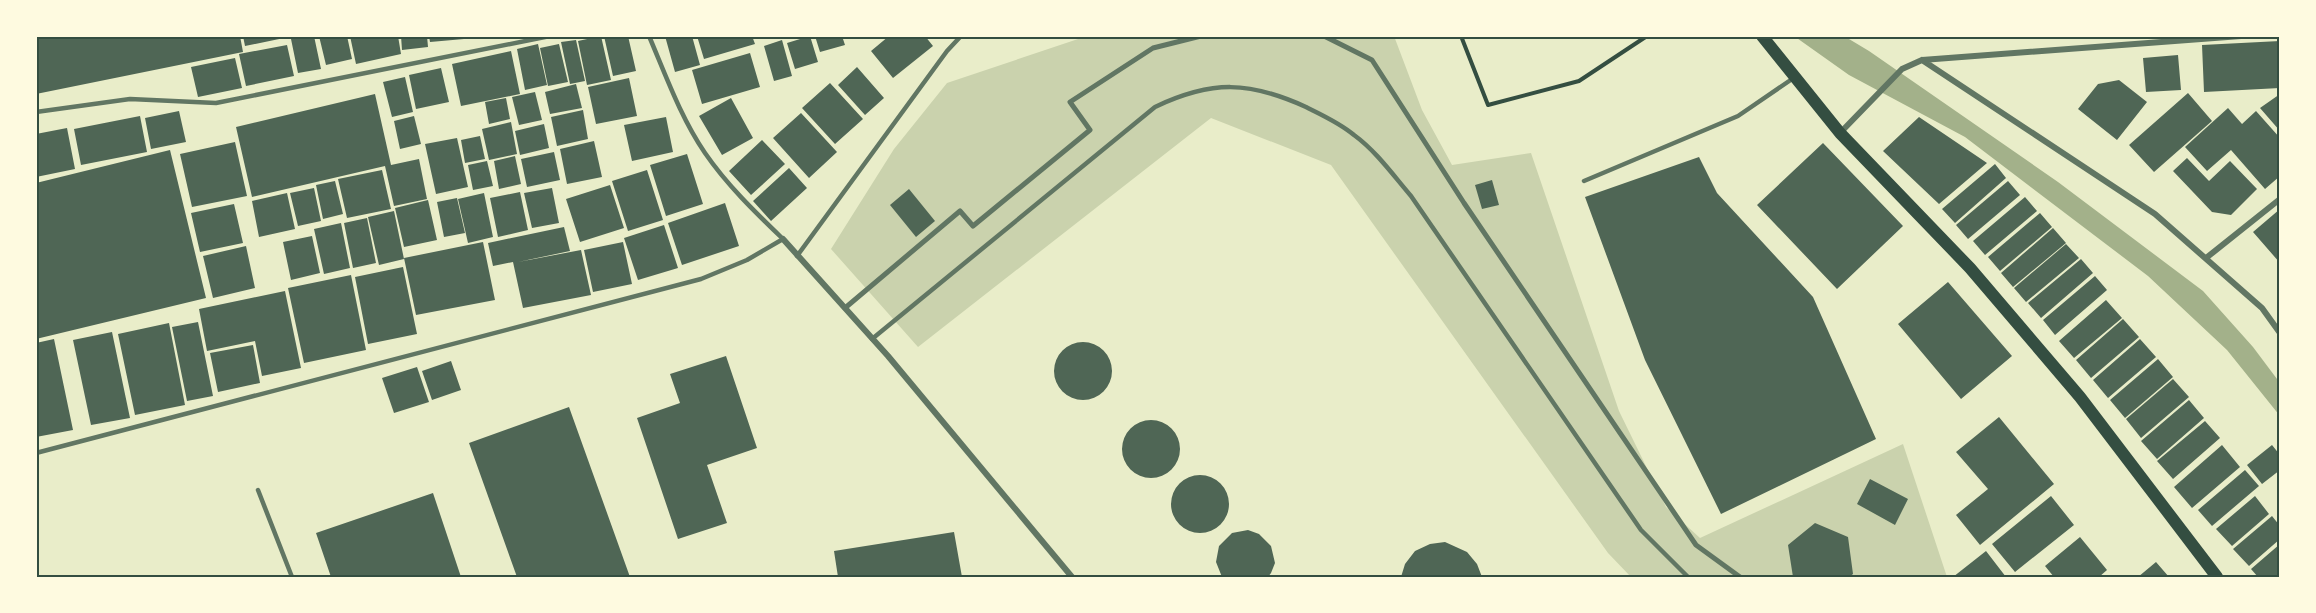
<svg xmlns="http://www.w3.org/2000/svg" width="2316" height="613" viewBox="0 0 2316 613" font-family="Bitter,serif">
  <style>
    .green { fill: #cad2ad }
    .water { fill: #a3b18a }
    .building { fill: #4f6655 }
    .lines { fill: none; stroke-linecap: round; stroke-linejoin: round }
    .path { stroke: #344e41; stroke-width: 4 }
    .service { stroke: #617663; stroke-width: 4.5 }
    .pedestrian { stroke: #617663; stroke-width: 5 }
    .minor { stroke: #617663; stroke-width: 6 }
    .secondary { stroke: #344e41; stroke-width: 12 }
    .neatline { fill: none; stroke: #344e41; stroke-width: 2 }
  </style>
  <rect width="100%" height="100%" fill="#e9edc9"/>
  <path class="green" d="M1087,36H1394L1422,110L1452,165L1531,153L1619,411L1666,507L1700,538L1903,444L1947,577H1631L1608,553L1331,165L1211,118L918,347L831,249L894,149L947,83Z"/>
  <path class="water" d="M1794,36H1844L1869,51L2058,182L2203,291L2253,347L2280,383V416L2227,350L2148,276L1965,137L1849,75Z"/>
  <path class="building" d="M36,36H240L243,52L36,94Z
    M243,36H283L284,38L245,46Z
    M305,36H314L321,69L298,73L291,39Z
    M319,36H347L352,59L326,65Z
    M350,36H398L401,54L356,64Z
    M401,36H427L428,47L402,50Z
    M429,36H464V39L430,42Z
    M601,36L611,80L587,85L578,41Z
    M604,36H628L636,71L613,76Z
    M665,36H692L700,65L675,72Z
    M697,36H752L755,44L704,59Z
    M810,36L818,62L795,69L787,43Z
    M815,36H842L845,45L820,52Z
    M889,36H925L933,46L893,78L871,51Z
    M576,40L585,81L570,84L561,42Z
    M782,40L792,76L774,81L764,46Z
    M2280,41V88L2204,92L2202,45Z
    M538,44L547,85L525,90L517,49Z
    M559,44L568,82L548,86L540,48Z
    M287,45L294,76L246,86L239,54Z
    M511,51L520,94L461,106L452,64Z
    M750,53L760,87L702,104L692,70Z
    M2178,55L2181,90L2146,92L2143,58Z
    M235,58L242,88L198,97L191,67Z
    M857,67L884,98L865,115L838,85Z
    M441,68L449,102L416,109L409,75Z
    M405,77L413,112L392,117L383,82Z
    M629,78L637,116L596,124L588,87Z
    M2119,80L2147,102L2117,140L2078,109L2098,84Z
    M830,83L863,119L835,144L802,108Z
    M576,84L582,108L550,114L545,92Z
    M535,92L542,120L519,125L512,97Z
    M2188,93L2212,121L2154,172L2129,145Z
    M375,94L391,165L419,159L427,199L394,206L385,166L252,197L236,127Z
    M2280,94V131L2260,108Z
    M506,98L510,119L489,124L485,102Z
    M731,98L753,138L722,155L699,116Z
    M2228,108L2242,124L2256,111L2280,138V176L2265,189L2231,150L2207,171L2185,147Z
    M583,110L588,139L557,146L551,117Z
    M179,111L186,142L151,149L145,118Z
    M801,113L837,152L809,178L773,138Z
    M140,116L147,152L81,165L74,129Z
    M414,116L421,144L400,149L394,121Z
    M666,117L673,152L632,161L624,125Z
    M1919,117L1987,163L1939,204L1883,151Z
    M511,122L517,154L489,160L482,129Z
    M544,124L549,148L520,155L515,131Z
    M67,128L75,169L36,177V134Z
    M480,136L485,159L465,163L461,140Z
    M457,138L468,187L436,194L425,144Z
    M762,140L785,164L751,195L729,171Z
    M594,141L602,177L567,184L560,149Z
    M235,142L247,196L192,207L180,154Z
    M1823,143L1903,226L1837,289L1757,205Z
    M170,150L206,298L36,339V183Z
    M554,152L560,180L527,187L521,159Z
    M687,154L703,204L666,216L650,165Z
    M515,156L521,184L499,189L494,161Z
    M1699,157L1717,193L1813,297L1876,439L1721,514L1645,360L1585,197Z
    M2187,158L2209,181L2230,161L2257,189L2231,215L2212,212L2173,171Z
    M487,161L493,186L473,190L468,165Z
    M1995,164L2006,178L1955,223L1942,209Z
    M789,168L807,188L771,221L753,201Z
    M382,170L391,209L347,218L338,179Z
    M647,170L663,220L628,231L612,181Z
    M1492,180L1499,205L1482,209L1475,185Z
    M335,181L343,214L323,219L316,185Z
    M2008,181L2020,195L1968,239L1956,225Z
    M610,185L624,228L580,242L566,199Z
    M314,188L321,221L298,226L290,193Z
    M552,188L559,223L532,228L524,193Z
    M909,189L935,221L916,237L890,205Z
    M520,192L528,230L498,237L490,198Z
    M287,193L295,229L259,237L252,201Z
    M484,193L493,237L468,243L458,199Z
    M2025,197L2037,211L1985,255L1973,241Z
    M457,198L465,233L444,237L437,202Z
    M428,200L437,240L404,247L395,208Z
    M725,203L739,246L682,265L668,223Z
    M234,204L243,243L200,252L191,213Z
    M2280,209V263L2253,232Z
    M394,211L404,259L379,265L368,217Z
    M2040,213L2052,227L2000,271L1988,257Z
    M367,218L376,263L353,268L344,223Z
    M341,223L350,268L324,274L314,229Z
    M664,225L678,268L638,280L624,238Z
    M564,227L570,251L518,262L581,250L591,295L523,308L513,262L493,266L488,243Z
    M2053,228L2066,243L2013,287L2001,273Z
    M312,236L320,273L291,280L283,242Z
    M483,242L495,300L416,315L404,258Z
    M623,242L632,284L593,292L584,250Z
    M2066,244L2079,258L2026,302L2014,288Z
    M246,246L255,288L213,298L203,256Z
    M2081,259L2093,273L2041,318L2028,303Z
    M403,267L417,334L368,344L355,277Z
    M351,275L366,350L304,363L288,288Z
    M2095,276L2107,290L2055,335L2043,320Z
    M1948,282L2012,356L1961,399L1898,324Z
    M285,291L301,368L262,376L255,341L207,351L199,309Z
    M2106,300L2122,318L2074,358L2059,341Z
    M2123,319L2139,337L2091,378L2076,360Z
    M198,322L213,396L187,401L172,327Z
    M169,323L185,405L135,415L118,334Z
    M112,332L130,418L91,425L73,340Z
    M54,339L73,430L36,437V343Z
    M2140,339L2156,357L2108,398L2093,380Z
    M1054 371a29 29 0 1 1 58 0a29 29 0 1 1-58 0Z
    M253,345L260,383L218,392L210,353Z
    M726,356L757,448L707,465L727,523L678,539L637,418L680,403L670,374Z
    M2158,359L2173,377L2125,418L2110,400Z
    M451,361L461,390L432,400L422,371Z
    M417,367L429,402L394,413L382,378Z
    M2173,379L2189,397L2141,438L2126,419Z
    M2189,400L2204,418L2157,459L2141,441Z
    M569,407L630,577H517L469,443Z
    M1999,417L2054,484L1980,545L1956,515L1988,489L1956,452Z
    M1122 449a29 29 0 1 1 58 0a29 29 0 1 1-58 0Z
    M2205,421L2220,438L2173,479L2157,461Z
    M2222,445L2240,467L2192,508L2174,487Z
    M2272,445L2280,455V470L2262,484L2247,465Z
    M2245,470L2259,486L2212,526L2198,510Z
    M1171 504a29 29 0 1 1 58 0a29 29 0 1 1-58 0Z
    M1870,479L1908,499L1895,525L1857,504Z
    M433,493L461,577H331L316,533Z
    M2051,496L2074,525L2015,572L1992,544Z
    M2255,496L2269,514L2232,546L2216,529Z
    M2272,516L2280,526V539L2249,566L2233,549Z
    M1815,523L1848,537L1853,574L1849,577H1793L1788,545Z
    M1248,530L1259,534L1271,546L1275,563L1271,573L1268,577H1222L1216,562L1219,546L1232,533Z
    M954,532L962,577H838L834,551Z
    M2080,537L2107,570L2099,577H2054L2045,566Z
    M1445,542L1467,552L1477,564L1482,577H1401L1405,564L1415,551L1430,544Z
    M2280,544V574L2277,577H2258L2251,569Z
    M1986,551L2006,577H1953Z
    M2156,562L2169,577H2138Z"/>
  <g class="lines">
    <path class="path" d="M1461,36L1488,105L1579,81L1647,36"/>
    <path class="service" d="M36,112L130,99L216,103L550,36
      M1584,181L1738,116L1795,77
      M797,256L947,51L961,36
      M872,339L1155,107C1212,80 1249,81 1306,107C1322,115 1340,123 1354,135C1376,151 1393,175 1411,196L1641,530L1688,577
      M36,453L701,279L747,260L783,239C755,212 727,185 705,153C681,118 666,76 649,36
      M258,490L292,577"/>
    <path class="pedestrian" d="M1324,36L1372,60L1464,203L1696,545L1740,577
      M845,308L960,211L973,226L1090,130L1070,102L1153,48L1201,36"/>
    <path class="minor" d="M1922,60L2155,214L2262,308L2280,333
      M1840,133L1902,69L1922,60L2241,36
      M783,239L888,356L1072,577
      M2206,258L2280,199"/>
    <path class="secondary" d="M1762,36L1840,133L1970,268L2080,397L2217,577"/>
  </g>
  <rect width="2316" height="613" fill="none" stroke="#fefae0" stroke-width="75"/>
  <rect x="38" y="38" width="2240" height="538" class="neatline"/>
</svg>
